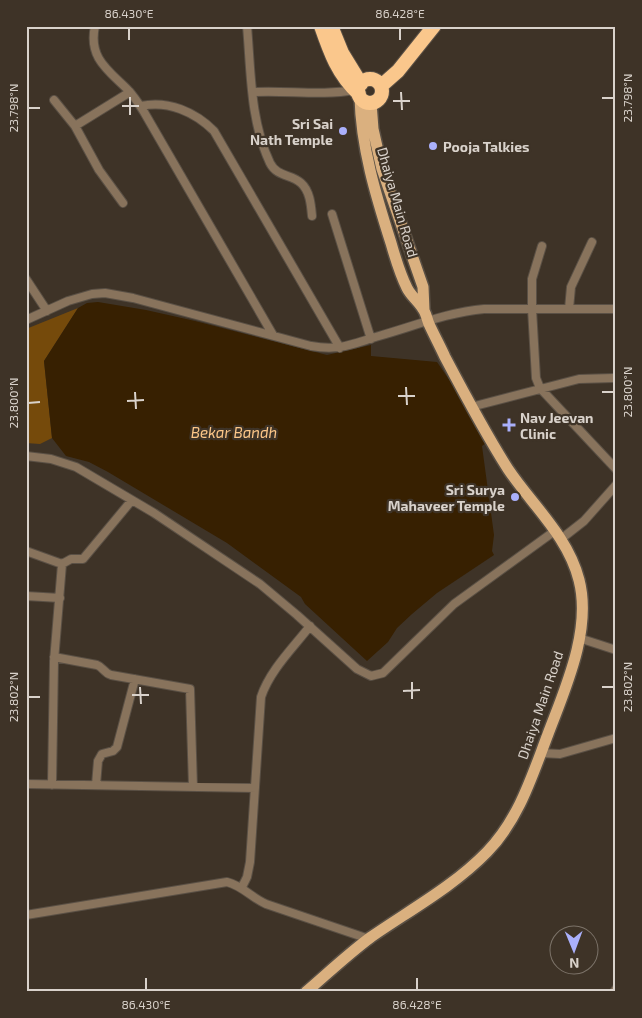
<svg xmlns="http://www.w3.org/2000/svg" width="642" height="1018" viewBox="0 0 642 1018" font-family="'Exo 2',sans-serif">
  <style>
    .green { fill: #754a0b }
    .water { fill: #372001 }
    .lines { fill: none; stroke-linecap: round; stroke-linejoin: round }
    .street-casing { stroke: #5a5045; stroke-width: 10 }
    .primary-casing { stroke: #5a5045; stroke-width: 14 }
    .highway-casing { stroke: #5a5045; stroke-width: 16 }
    .street { stroke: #88735c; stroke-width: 8 }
    .primary { stroke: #dab07f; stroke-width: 11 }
    .highway { stroke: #fac78c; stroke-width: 14 }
    .ticks { fill: none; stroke: #d9d2cb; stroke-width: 2 }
    .poi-dot { fill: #aab0fb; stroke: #3e3327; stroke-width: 2 }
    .labels { text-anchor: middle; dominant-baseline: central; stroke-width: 4.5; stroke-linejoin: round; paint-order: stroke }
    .poi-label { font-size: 14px; font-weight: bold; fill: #d9d2cb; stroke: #3e3327; text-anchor: end }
    .street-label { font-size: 14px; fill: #d9d2cb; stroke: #3e3327 }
    .water-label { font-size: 15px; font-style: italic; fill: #fdc788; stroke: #3e3327 }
    .neatline { fill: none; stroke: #d9d2cb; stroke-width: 2 }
    .ticks-label { font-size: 12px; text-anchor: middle; fill: #d9d2cb }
  </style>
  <rect width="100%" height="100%" fill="#3e3327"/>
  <path class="green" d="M78,308L44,361L52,438L40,444L26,443V329Z"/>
  <path class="water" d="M98,302L146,310L195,321L327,355L371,345V356L437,362L472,413L486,443L482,446L494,535L492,551L494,555L437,593L412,614L397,628L388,642L367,661L305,604L301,597L227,543L108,472L89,462L66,456L52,438L44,361L78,308L87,303Z"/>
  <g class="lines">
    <g class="street-casing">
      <path id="street" d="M95,26C88,58 108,70 128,90C134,96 139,104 144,112L273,335
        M247,26C251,71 250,121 270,163C277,177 291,174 301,183C310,191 311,205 312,216
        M253,92C287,90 321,96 355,90
        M54,100L75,126L99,170L123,203
        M141,106C168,100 195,112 214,131L340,348
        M75,126L130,92
        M332,214L371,339
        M542,246L532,279V309L536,378L540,388L616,469
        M26,279L47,311
        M569,309L571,287L592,242
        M26,320L68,301L92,294L105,293L133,298L311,346C340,351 352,344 379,336C414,326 449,312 484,309H616
        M471,407L579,379L614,378
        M26,456L51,459L76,467L154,513L260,584L297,615L357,669L371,676L383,673L454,604L556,530
        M561,539L584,521L616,485
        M26,551L62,564L54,661L52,785
        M62,564L71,559H83L132,500
        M26,596L60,598
        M579,638L616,650
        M54,657L97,665C103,667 104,673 111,675L190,689L193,787
        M541,753L560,754L616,738
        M26,784L255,788
        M96,785L98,761L102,754L113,751L117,747L135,679
        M242,887L247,877L250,862L261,697C270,670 293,648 310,626
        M26,915L227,882C243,886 252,898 266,904L369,939
        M614,992L616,989"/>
    </g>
    <g class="primary-casing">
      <path id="primary" d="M371,103L373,129L382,169L423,287L424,310
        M306,992C327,974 348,954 371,937C410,910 454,886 487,852C519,819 532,776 548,734C565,689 592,630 579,580C568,536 532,505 508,469C485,433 465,395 445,357C440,346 434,335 429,324C427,319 426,313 423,309C418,301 411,296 407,288C400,274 395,257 391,243C376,196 361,147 360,97"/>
    </g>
    <g class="highway-casing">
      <path id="highway" d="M321,26C330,52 338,75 359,94
        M331,26L342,53L361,84
        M358 91a12 12 0 1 1 24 0a12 12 0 1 1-24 0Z
        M381,86L398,71L434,26"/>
    </g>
    <use href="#street" class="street"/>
    <use href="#primary" class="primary"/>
    <use href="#highway" class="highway"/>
  </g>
  <path class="ticks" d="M129,28V40M400,28V40M401,92L402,110M130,97V115M602,98H614M393,101H410M122,106H139M28,108H40M406,387L407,405M135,392L136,409M602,392H614M398,396H415M127,401L144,400M28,403L40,402M412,682V699M140,687L141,704M602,687H614M403,691L420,690M132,695H149M28,697H40M146,978V990M417,978V990"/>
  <g class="poi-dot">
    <circle cx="343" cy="131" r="5"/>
    <circle cx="433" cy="146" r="5"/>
    <path d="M506.5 417.5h5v5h5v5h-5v5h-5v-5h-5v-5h5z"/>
    <circle cx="515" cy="497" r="5"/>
  </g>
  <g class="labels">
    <g class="poi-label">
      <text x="333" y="123">Sri Sai<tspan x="333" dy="16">Nath Temple</tspan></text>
      <text x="443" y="146" text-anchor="start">Pooja Talkies</text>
      <text x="520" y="417" text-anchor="start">Nav Jeevan<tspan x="520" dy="16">Clinic</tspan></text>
      <text x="505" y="489">Sri Surya<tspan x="505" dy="16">Mahaveer Temple</tspan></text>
    </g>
    <g class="street-label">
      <text transform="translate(398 202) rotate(74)">Dhaiya Main Road</text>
      <text transform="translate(540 705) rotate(-71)">Dhaiya Main Road</text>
    </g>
    <g class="water-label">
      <text x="234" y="432">Bekar Bandh</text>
    </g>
  </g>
  <rect width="642" height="1018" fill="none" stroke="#3e3327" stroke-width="55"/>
  <g transform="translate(574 950) rotate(179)"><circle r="24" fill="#3e3327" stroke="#7c7369"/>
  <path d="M0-4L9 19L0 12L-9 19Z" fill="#aab0fb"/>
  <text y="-8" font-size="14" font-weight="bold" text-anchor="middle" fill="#d9d2cb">N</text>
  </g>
  <rect x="28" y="28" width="586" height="962" class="neatline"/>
  <g class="ticks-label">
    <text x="129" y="18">86.430°E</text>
    <text x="400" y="18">86.428°E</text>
    <text transform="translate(628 98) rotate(-90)" y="4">23.798°N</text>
    <text transform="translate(14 108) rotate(-90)" y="4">23.798°N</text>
    <text transform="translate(628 392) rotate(-90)" y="4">23.800°N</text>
    <text transform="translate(14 403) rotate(-90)" y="4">23.800°N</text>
    <text transform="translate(628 687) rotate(-90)" y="4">23.802°N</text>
    <text transform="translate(14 697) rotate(-90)" y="4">23.802°N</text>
    <text x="146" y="1009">86.430°E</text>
    <text x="417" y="1009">86.428°E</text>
  </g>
</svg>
